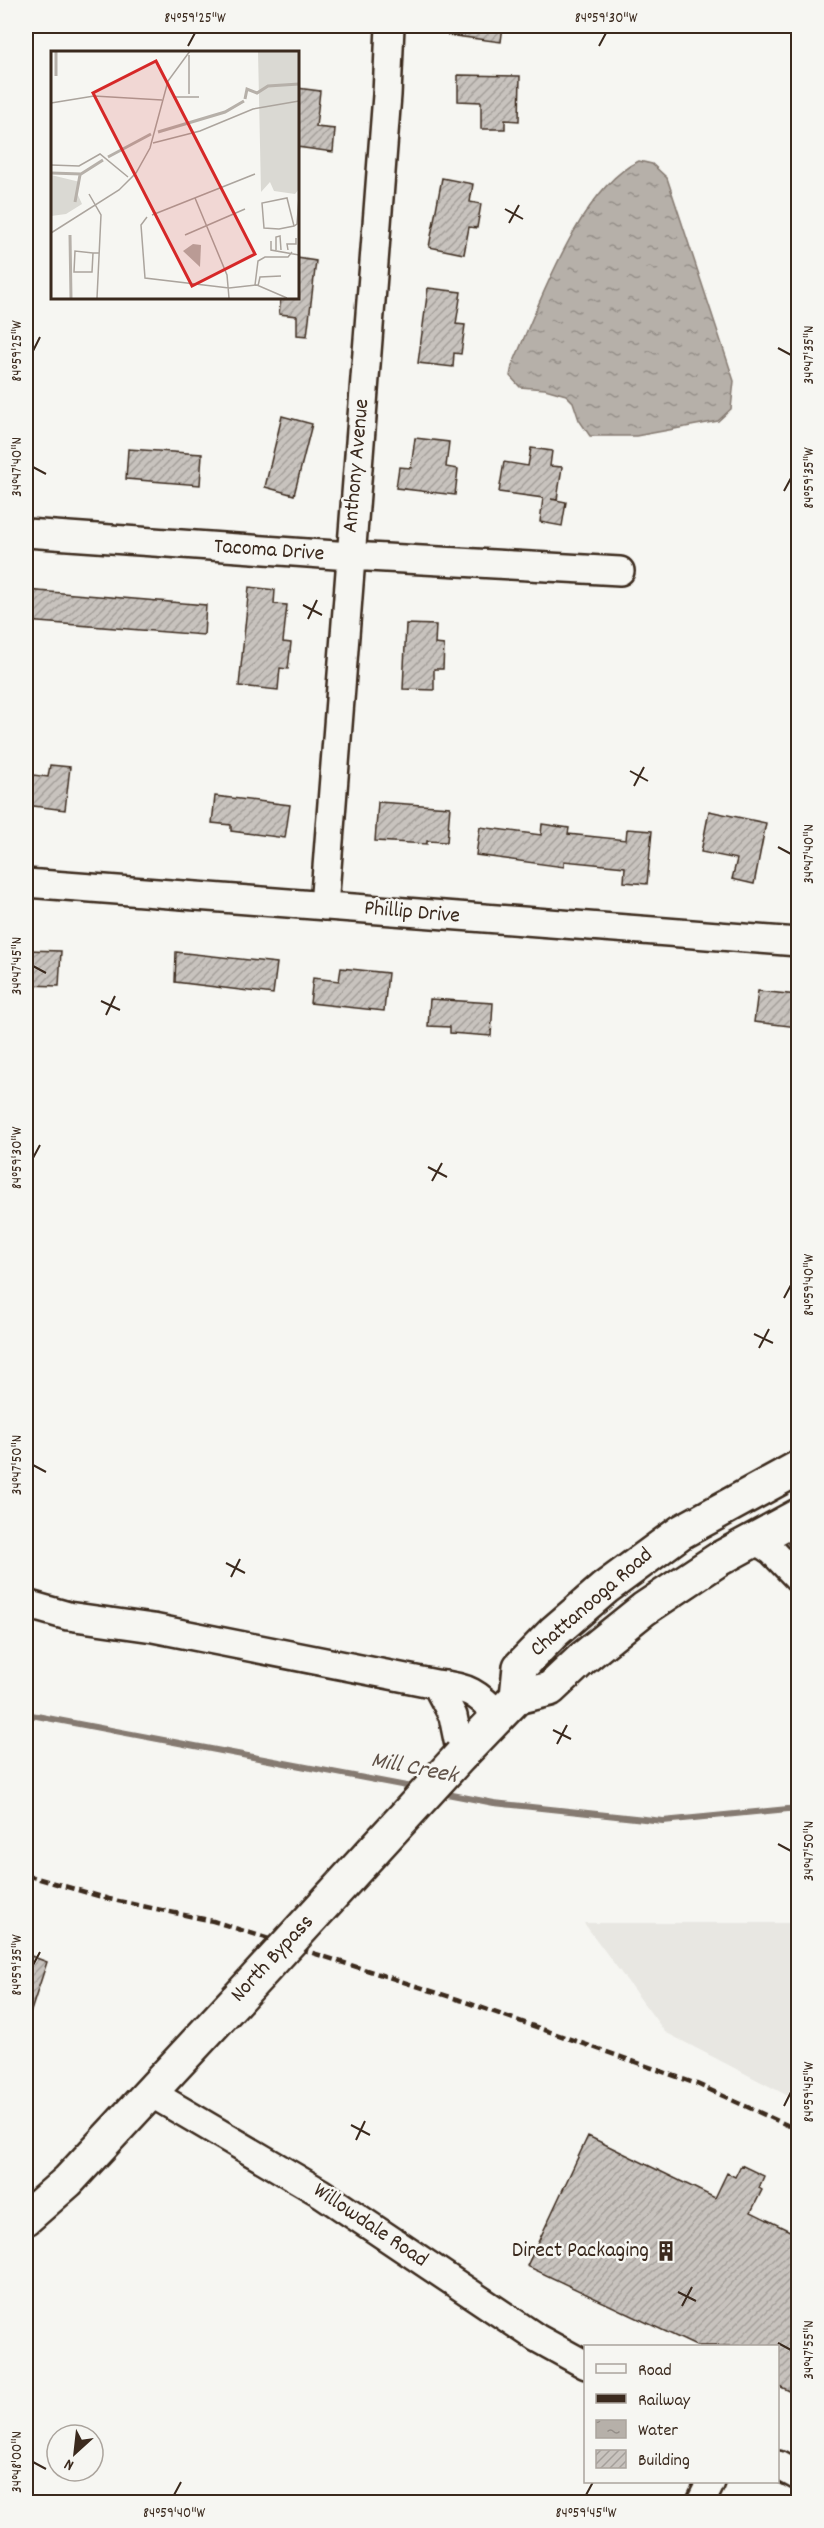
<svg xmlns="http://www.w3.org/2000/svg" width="824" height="2528" viewBox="0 0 824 2528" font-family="Dekko,sans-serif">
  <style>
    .built { fill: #e8e7e2 }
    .water { fill: url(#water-ripples); stroke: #857a71; stroke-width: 1.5 }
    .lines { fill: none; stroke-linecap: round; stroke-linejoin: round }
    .stream { stroke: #857a71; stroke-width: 6 }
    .building { fill: url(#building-hatch); stroke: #3b2a1e; stroke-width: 1.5 }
    .minor-casing { stroke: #3b2a1e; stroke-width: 32 }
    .highway-casing { stroke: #3b2a1e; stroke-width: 38 }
    .minor { stroke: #f6f6f2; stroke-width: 27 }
    .highway { stroke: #f6f6f2; stroke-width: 33 }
    .rail { stroke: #3b2a1e; stroke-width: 4.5; stroke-dasharray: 9 4.5; stroke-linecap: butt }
    .highway-bridge-casing { stroke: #3b2a1e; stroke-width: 38; stroke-linecap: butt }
    .highway-bridge { stroke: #f6f6f2; stroke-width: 33 }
    .ticks { fill: none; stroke: #3b2a1e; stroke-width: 2 }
    .labels { text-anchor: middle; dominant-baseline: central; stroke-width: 5; stroke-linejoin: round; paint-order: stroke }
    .street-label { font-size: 22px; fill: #3b2a1e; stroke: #f6f6f2 }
    .poi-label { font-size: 22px; fill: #3b2a1e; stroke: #f6f6f2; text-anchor: end }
    .water-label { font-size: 24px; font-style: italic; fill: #605248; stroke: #f6f6f2 }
    .inset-river { fill: none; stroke: #b6b0a9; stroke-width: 3 }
    .inset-road { fill: none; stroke: #aba49d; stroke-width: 1.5 }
    .view { fill: #d62828; fill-opacity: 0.15; stroke: #d62828; stroke-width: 3 }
    .inset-edge { fill: none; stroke: #3b2a1e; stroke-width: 3 }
    .neatline { fill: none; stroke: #3b2a1e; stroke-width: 2 }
    .ticks-label { font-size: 15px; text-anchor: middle; fill: #3b2a1e }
  </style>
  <defs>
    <pattern id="water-ripples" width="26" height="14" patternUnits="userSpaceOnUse" patternTransform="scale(1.5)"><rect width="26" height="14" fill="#b6b0a9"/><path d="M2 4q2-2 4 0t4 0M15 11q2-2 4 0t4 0" fill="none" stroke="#958f89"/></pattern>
    <pattern id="building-hatch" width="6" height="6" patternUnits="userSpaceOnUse" patternTransform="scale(1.5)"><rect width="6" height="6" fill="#c8c3be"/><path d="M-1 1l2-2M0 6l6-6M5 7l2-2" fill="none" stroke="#a49f9a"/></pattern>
  </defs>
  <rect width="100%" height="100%" fill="#f6f6f2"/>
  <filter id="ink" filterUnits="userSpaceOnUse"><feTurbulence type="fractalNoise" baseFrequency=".0167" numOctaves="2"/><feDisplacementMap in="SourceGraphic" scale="12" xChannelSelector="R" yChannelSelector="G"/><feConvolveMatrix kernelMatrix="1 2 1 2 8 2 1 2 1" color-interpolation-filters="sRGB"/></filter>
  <g filter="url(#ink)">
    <path class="built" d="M584,1923H798V2101L665,2032Z"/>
    <path class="water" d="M639,161L652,164L667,178L734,381L731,409L718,421L636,436H590L579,420L573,402L566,395L545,389L520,387L510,376L512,366C538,308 579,188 639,161Z"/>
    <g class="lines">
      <path class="stream" d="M26,1714L417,1788
        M442,1793L494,1803L663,1821L798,1808"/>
    </g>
    <path class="building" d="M449,26H503L501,42L448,35Z
      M458,75L520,76L519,121L505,120V129H481V102L458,101Z
      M297,88L320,91L316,127L335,129L333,152L297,147Z
      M442,178L473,184L470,202L481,204L477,228L469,227L464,254L429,247Z
      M297,258L316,261L307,336L297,335V316L279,314L281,297H297Z
      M428,288L461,292L456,324L465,325L461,354L454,353L453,367L418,363Z
      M282,416L312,424L294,495L265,487Z
      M415,438L449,442L446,467L458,469L455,495L396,488L399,467L411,468Z
      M531,448L552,451L550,466L562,467L557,500L551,499L566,502L562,526L540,522L543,498L499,492L504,462L528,466Z
      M128,449L202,454L200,485L126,479Z
      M249,587L275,590L274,604L287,605L283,642L291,643L288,669L280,668L278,690L239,686Z
      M26,590L206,605L204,635L26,621Z
      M406,624L436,625L435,644L444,645L443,669H434V690L403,689Z
      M50,765L70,767L65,810L26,805V774L48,777Z
      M215,796L290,805L285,838L231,831V825L212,823Z
      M378,802L450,807L447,842L427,841V844L375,841Z
      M709,811L766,823L754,884L732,879L737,859L701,852Z
      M542,824L569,828L568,834L626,840L627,829L652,831L647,884L624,882L625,867L564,861V867L476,855L480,827L541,835Z
      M26,950L61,951L59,986L26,985Z
      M176,952L277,963L273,994L175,982Z
      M341,968L388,973L384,1011L310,1003L313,978L339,981Z
      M758,991L798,995V1027L754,1022Z
      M430,999L493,1003L491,1036L450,1033V1027L428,1026Z
      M26,1954L47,1962L29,2017L26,2016Z
      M588,2136L715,2198L727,2173L735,2177L741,2165L764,2176L759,2188L762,2190L751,2212L798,2235V2395L777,2385V2346H696L527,2266Z"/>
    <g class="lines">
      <g class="minor-casing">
        <path id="minor" d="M26,533L350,556L620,571
          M26,883L798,942
          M324,906L387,95L390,26
          M754,1539L772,1551L798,1578
          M26,1604L68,1616L153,1628L436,1684C470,1687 476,1693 500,1716
          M436,1684L453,1716L461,1755
          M151,2093L321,2193L537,2338L586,2365
          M778,2465L798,2476
          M701,2502L711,2482"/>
      </g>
      <g class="highway-casing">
        <path id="highway" d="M517,1697L520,1667L554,1632L605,1588L681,1532L798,1468
          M517,1697L550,1689L582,1659L644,1609L719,1559L798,1516
          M461,1755L517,1697
          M26,2218L68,2181L237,1999"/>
      </g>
      <use href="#minor" class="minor"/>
      <use href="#highway" class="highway"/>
      <path class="rail" d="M26,1875L109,1899L213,1921L460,2000L697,2084L798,2130"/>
      <g class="highway-bridge-casing">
        <path id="highway-bridge" d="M237,1999L461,1755"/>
      </g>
      <use href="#highway-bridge" class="highway-bridge"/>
    </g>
  </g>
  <path class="ticks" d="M188,46L195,33M599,46L606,33M505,209L523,219M509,223L519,205M778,348L791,355M33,351L40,337M33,467L46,474M784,491L791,478M303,605L322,615M308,619L317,600M630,771L648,781M634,786L644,767M778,847L791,854M33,966L46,973M101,1001L120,1010M106,1015L115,996M33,1158L40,1145M428,1167L447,1177M432,1181L442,1163M784,1298L791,1285M754,1334L773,1343M759,1348L769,1329M33,1465L46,1472M226,1563L245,1573M231,1577L240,1559M553,1730L571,1739M557,1744L567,1725M778,1844L791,1851M33,1965L40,1952M784,2106L791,2092M351,2125L370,2135M356,2140L365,2121M678,2292L696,2301M682,2306L692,2287M778,2343L791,2350M33,2462L46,2469M174,2495L181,2482M586,2495L593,2482"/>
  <defs>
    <g id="building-bare" transform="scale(1.62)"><path d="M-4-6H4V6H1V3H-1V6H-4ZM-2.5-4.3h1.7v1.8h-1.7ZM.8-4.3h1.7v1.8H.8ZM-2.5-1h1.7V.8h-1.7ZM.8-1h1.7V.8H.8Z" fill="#3b2a1e" stroke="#f6f6f2" stroke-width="2.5" paint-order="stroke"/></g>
  </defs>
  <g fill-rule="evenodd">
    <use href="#building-bare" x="666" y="2251"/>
  </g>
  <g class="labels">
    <g class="street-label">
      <text transform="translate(357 466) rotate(-85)">Anthony Avenue</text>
      <text transform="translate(269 551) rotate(4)">Tacoma Drive</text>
      <text transform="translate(412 913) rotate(5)">Phillip Drive</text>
      <text transform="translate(592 1603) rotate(-41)">Chattanooga Road</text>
      <text transform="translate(273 1959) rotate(-47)">North Bypass</text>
      <text transform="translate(370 2226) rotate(34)">Willowdale Road</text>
    </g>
    <g class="poi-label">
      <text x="649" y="2251">Direct Packaging</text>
    </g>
    <g class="water-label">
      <text transform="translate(414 1769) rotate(11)">Mill Creek</text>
    </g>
  </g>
  <g transform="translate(51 51)">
    <rect width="248" height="248" fill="#f6f6f2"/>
    <path d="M207,0H247L248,138L244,143L223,140L219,131L210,141Z" fill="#dad9d3"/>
    <path d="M0,124L29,131L26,142L31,153L15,163L0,165Z" fill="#dad9d3"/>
    <path d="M142,193L150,194L149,216L132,200Z" fill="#b6b0a9"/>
    <path class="inset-river" d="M5,0V25M194,48L196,38L206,42L217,35L248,33M107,81L174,61L193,50M57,106L100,83M0,122L30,123L52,109M24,151L29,124M19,184L20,247"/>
    <path class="inset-road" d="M138,4V43M122,46H148M0,52L43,45L111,49M102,92L149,80L202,58L248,50M0,114L28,115L49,103L77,126M38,143L50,164L46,247M144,147L176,224L178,247M101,164L204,123M96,166L90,174L94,227L178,237L206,234L236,247M243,175L236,147L211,152L213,177L228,178L243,175L246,173L248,146M0,182L68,139L85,122L99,97L117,30L139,0M134,184L194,158M220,190V199L248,204M225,199V186L229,185L230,199M237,199L236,193H245V187M42,202L24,200L23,221H41L42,202H48M204,234L207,210L214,206H237L241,201M207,235L209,226L230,225"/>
    <path class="view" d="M105,10L204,203L141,235L42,42Z"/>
    <rect width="248" height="248" class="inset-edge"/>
  </g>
  <rect width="824" height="2528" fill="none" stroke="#f6f6f2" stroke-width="66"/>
  <rect x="584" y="2345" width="195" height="138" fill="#f6f6f2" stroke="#aba49d" stroke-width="1.5"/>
  <rect x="596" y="2364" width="30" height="9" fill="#f6f6f2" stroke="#aba49d" stroke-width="1.5"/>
  <text x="638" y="2375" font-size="18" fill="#3b2a1e">Road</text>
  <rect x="596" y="2394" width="30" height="9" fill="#3b2a1e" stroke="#aba49d" stroke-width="1.5"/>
  <text x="638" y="2405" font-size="18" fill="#3b2a1e">Railway</text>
  <rect x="596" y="2420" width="30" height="18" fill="url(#water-ripples)" stroke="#aba49d" stroke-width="1.5"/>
  <text x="638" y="2435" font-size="18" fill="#3b2a1e">Water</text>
  <rect x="596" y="2450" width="30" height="18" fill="url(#building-hatch)" stroke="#aba49d" stroke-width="1.5"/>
  <text x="638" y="2465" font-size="18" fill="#3b2a1e">Building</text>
  <g transform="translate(75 2453) rotate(207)"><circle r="28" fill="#f6f6f2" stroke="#aba49d" stroke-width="1.5"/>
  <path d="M0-4.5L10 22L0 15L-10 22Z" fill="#3b2a1e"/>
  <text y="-9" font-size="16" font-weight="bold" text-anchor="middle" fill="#3b2a1e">N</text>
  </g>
  <rect x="33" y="33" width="758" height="2462" class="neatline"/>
  <g class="ticks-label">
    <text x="195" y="22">84°59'25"W</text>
    <text x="606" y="22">84°59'30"W</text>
    <text transform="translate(16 351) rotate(-90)" y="5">84°59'25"W</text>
    <text transform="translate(808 355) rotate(-90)" y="5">34°47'35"N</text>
    <text transform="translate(16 467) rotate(-90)" y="5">34°47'40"N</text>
    <text transform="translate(808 478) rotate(-90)" y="5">84°59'35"W</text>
    <text transform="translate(808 854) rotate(-90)" y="5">34°47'40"N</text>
    <text transform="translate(16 966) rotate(-90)" y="5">34°47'45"N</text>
    <text transform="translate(16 1158) rotate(-90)" y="5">84°59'30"W</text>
    <text transform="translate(808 1285) rotate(-90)" y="5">84°59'40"W</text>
    <text transform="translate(16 1465) rotate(-90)" y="5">34°47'50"N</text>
    <text transform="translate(808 1851) rotate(-90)" y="5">34°47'50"N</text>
    <text transform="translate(16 1965) rotate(-90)" y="5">84°59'35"W</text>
    <text transform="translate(808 2092) rotate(-90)" y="5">84°59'45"W</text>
    <text transform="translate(808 2350) rotate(-90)" y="5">34°47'55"N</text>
    <text transform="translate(16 2462) rotate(-90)" y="5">34°48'00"N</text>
    <text x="174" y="2517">84°59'40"W</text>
    <text x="586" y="2517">84°59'45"W</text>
  </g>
</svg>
